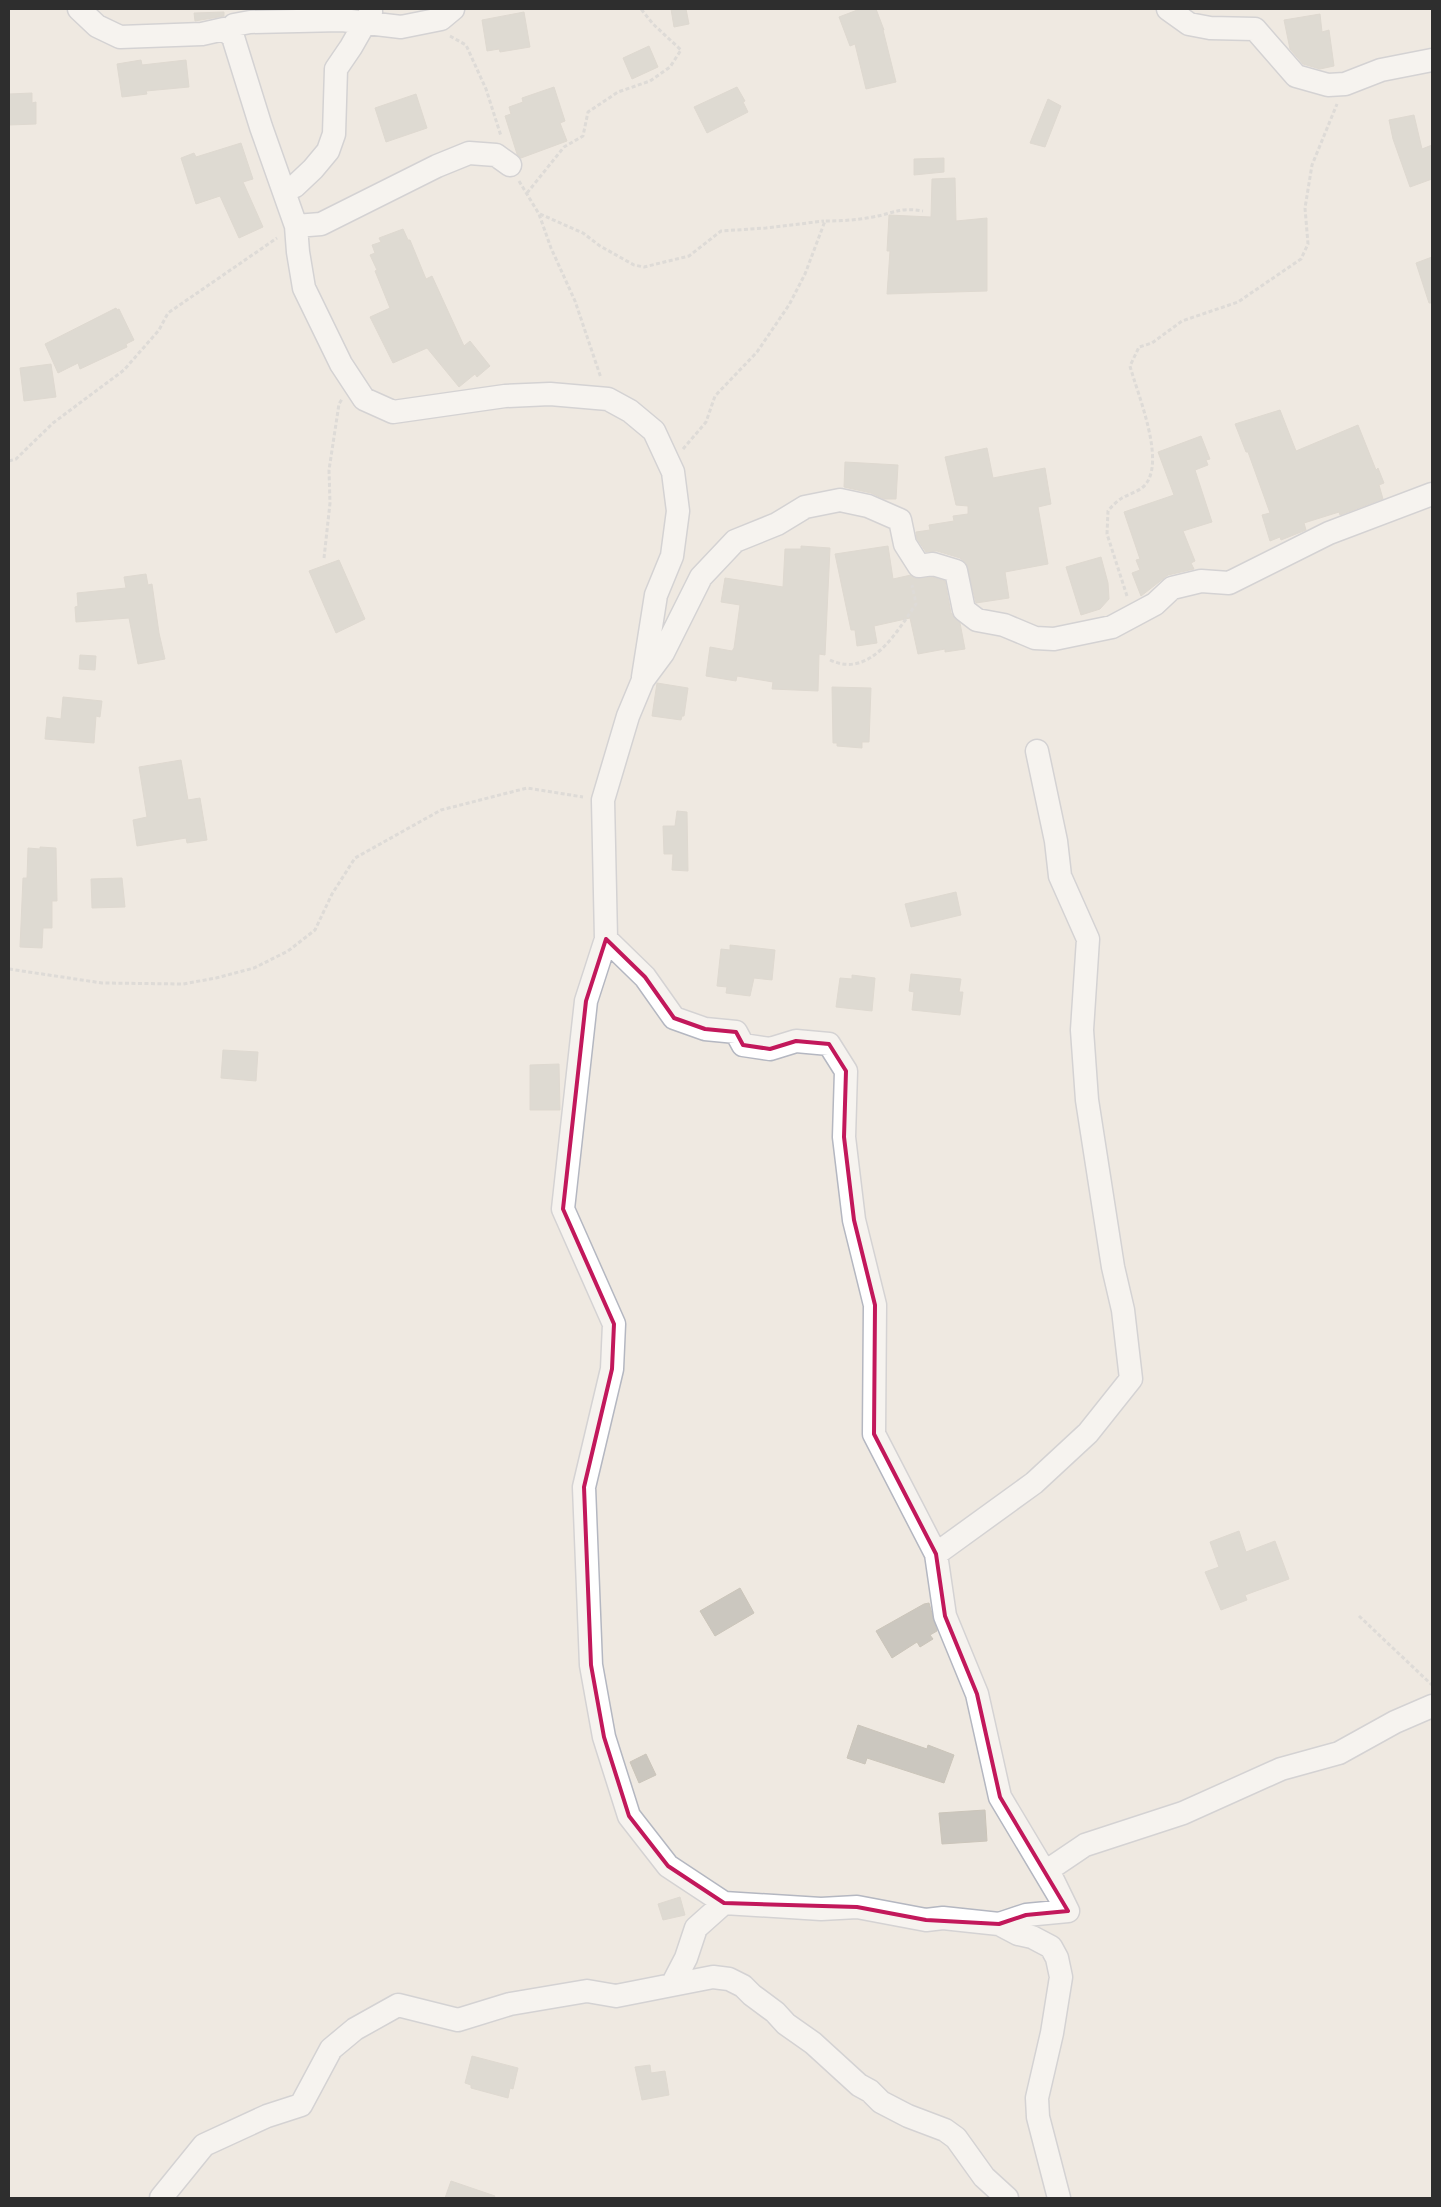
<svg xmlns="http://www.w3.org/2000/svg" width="1441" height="2207" viewBox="0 0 1441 2207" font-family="Roboto,sans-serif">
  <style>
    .building { fill: #cbc7bf; stroke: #cbc5ba }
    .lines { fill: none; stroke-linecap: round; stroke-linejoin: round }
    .minor-casing { stroke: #b4b7c1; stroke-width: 25 }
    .path { stroke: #c9c9c9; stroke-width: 3; stroke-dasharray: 4 2.5; stroke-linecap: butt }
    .minor { stroke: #fff; stroke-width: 22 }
    .marked { fill: none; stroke: #c2185b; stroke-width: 4; stroke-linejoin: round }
  </style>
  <rect width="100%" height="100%" fill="#efe9e1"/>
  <path class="building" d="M671,9H686L689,24L674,27Z
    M860,9H876L884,30H883L896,82L866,89L855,44L850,46L839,17Z
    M224,12V16L195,21L194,13Z
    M524,12L530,47L500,52L499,49L487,51L482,20Z
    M1320,14L1322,32L1329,30L1334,66L1320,69L1303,64L1290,49L1284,20Z
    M649,46L658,67L632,79L623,58Z
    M141,60L142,65L186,60L189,87L146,91L147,94L122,97L117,64Z
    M554,87L565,121L560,123L567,141L521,158L517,154L505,116L511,114L509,107L523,102L522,98Z
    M737,87L745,101L743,102L748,112L707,133L694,107Z
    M32,93V103L36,102V124L9,125V94Z
    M416,94L427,128L386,142L375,108Z
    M1048,99L1061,106L1045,147L1030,143Z
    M1414,115L1422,149L1432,145V179L1410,187L1393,139L1389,120Z
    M241,143L253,179L243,182L263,227L239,238L220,196L196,204L181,158L194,153L196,157Z
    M944,158V172L914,175V159Z
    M955,178L956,221L987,218V291L887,294L890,251H887L889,215L931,217L932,179Z
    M403,229L408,240H410L426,279L432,276L464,346L470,341L490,366L477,377L475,374L459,387L427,348L393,363L370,317L390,308L375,271L377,270L370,255L375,253L372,245L381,242L379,238Z
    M1432,257V303H1429L1416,263Z
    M116,308L117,310L119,309L134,340L126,344L127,347L80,369L78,363L58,373L45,344Z
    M51,364L56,397L24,401L20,368Z
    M1280,410L1296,451L1358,425L1376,470L1378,468L1384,483L1379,485L1383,499L1340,515L1339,512L1304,523L1306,530L1281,540L1280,537L1270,541L1262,515L1270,513L1248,452H1246L1235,424Z
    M1201,436L1210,459L1206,460L1208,465L1195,470L1212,522L1183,531L1195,561L1191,563L1194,569L1168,575L1141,596L1132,573L1140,570L1136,560L1140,559L1124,512L1174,495L1158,452Z
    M987,448L993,478L1045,468L1051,504L1038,507L1048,564L1005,572L1009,598L976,603L966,563L960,558L937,551L926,552L917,539L916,532L930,530L929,525L954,521L953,516L968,514V506L956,505L945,457Z
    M845,462L898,465L896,499H884L871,493L844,487Z
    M801,546L830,548L825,655L819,654L818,691L772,689L773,682L737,676L736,681L706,676L710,647L732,651L734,648L740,605L721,602L725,578L783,587L785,549H801Z
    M888,546L893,579L911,575L914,578L932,577L945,581L951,613L960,623L965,649L945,652V649L918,654L910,618L874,626L877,643L857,646L855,630H851L835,554Z
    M1101,557L1108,583L1109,599L1100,609L1081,615L1066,567Z
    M339,560L365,619L336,633L309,571Z
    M146,574L148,585L152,584L159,633L165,659L138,664L129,618L76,622L75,607L78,606L77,593L126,588L124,577Z
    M80,655L96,656L95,670L79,669Z
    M657,683L688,688L684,716H682L681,720L652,716Z
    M832,687L871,688L869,742H862V748L837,746V743H833Z
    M63,697L102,701L100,717L96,716L94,743L45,739L47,717L61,719Z
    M181,760L188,800L200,798L207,840L187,843L186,838L137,846L133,820L147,817L139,767Z
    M677,811L687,812L688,871L672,870L673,854H664L663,826H675Z
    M40,847L56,848L57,901H52V928H43L42,948L20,947L23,878H27L28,848L40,849Z
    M122,878L125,907L92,908L91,879Z
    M956,892L961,915L911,927L905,904Z
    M730,945L775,950L772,980L754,978L750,996L726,993L727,987L717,986L721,949L730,950Z
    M911,974L961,979L959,992H963L960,1015L912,1010L914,992L909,991Z
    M852,975L875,978L872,1011L836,1007L840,978L852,979Z
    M223,1050L258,1052L256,1081L221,1078Z
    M559,1064L560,1110H530V1065Z
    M1239,1531L1246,1552L1275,1541L1289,1579L1245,1595L1247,1600L1221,1610L1205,1572L1219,1567L1210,1542Z
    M740,1588L754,1613L715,1636L700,1611Z
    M929,1603L937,1631L930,1635L933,1639L920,1647L917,1642L892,1658L876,1631L924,1604Z
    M858,1725L927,1749L928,1745L954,1755L944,1783L867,1758L865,1764L847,1758Z
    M646,1754L656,1775L639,1783L630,1762Z
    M985,1810L987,1841L942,1844L939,1813Z
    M680,1897L685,1915L663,1920L658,1904Z
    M472,2056L518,2068L513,2089L510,2088L508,2098L471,2088V2085L465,2083Z
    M650,2065L651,2073L665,2071L669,2095L642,2100L635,2067Z
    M451,2181L495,2196L494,2198H445Z"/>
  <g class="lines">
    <g class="minor-casing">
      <path id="minor" d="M79,9L97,26L120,37L202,34L224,29L233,37L261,127L296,226L298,252L304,288L341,364L364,399L393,412L505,396L550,394L608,399L630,411L654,431L673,472L678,511L672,556L656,595L643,677
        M1168,9L1189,24L1210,28L1255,29L1296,76L1328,85L1345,84L1381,70L1432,60
        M234,25L250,22L342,20L401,27L441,19L453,9
        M284,191L295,186L313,169L328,151L334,134L336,69L351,47L371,12
        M296,226L321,224L437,166L469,153L496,155L510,165
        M606,939L586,1001L563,1209L614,1324L612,1369L584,1487L591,1665L604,1737L629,1816L668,1866L724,1903
        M936,1554L1034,1483L1088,1433L1131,1379L1123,1310L1113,1267L1087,1100L1082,1030L1088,939L1060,876L1056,841L1037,751
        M1068,1911L1000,1797L977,1694L945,1616L936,1554L874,1434L875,1305L854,1220L844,1137L846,1071L829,1044L796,1041L770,1049L743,1045L736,1032L705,1029L674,1018L645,977L606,939L603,800L628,716L643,680L663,653L701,577L735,541L777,524L805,507L840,500L868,506L900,520L905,544L919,566L933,564L956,571L964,610L977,620L1004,625L1035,638L1054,639L1112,627L1155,604L1172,588L1201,581L1229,583L1329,533L1432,494
        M999,1924L1018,1934L1032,1937L1051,1947L1057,1958L1061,1977L1052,2033L1037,2098L1038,2117L1059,2198
        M672,1985L713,1977L729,1979L743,1986L752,1995L775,2012L786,2024L813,2043L859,2085L870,2091L881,2102L908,2116L945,2130L956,2138L984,2177L1007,2198
        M161,2198L204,2145L267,2116L301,2105L331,2049L355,2029L398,2005L458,2020L510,2004L587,1991L616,1996L672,1985L686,1958L696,1928L724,1903L821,1909L857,1907L926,1920L943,1918L999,1924L1026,1915L1068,1911L1048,1870L1085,1845L1183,1813L1281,1769L1339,1753L1395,1722L1432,1706"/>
    </g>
    <path class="path" d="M450,36L466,45L486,89L501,136
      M519,181L539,214L551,248L575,301L601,378
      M527,193L564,147L583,136L588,112L618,92L650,81L670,67L681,50L653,24L641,9
      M540,214L583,233L600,246L634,265L644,267L689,256L721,231L766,228L824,221
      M683,449L706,422L715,396L757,352L789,305L805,274L825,221C841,221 857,220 873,217C895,213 899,207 923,211
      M9,461L16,459L53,423L124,370L159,330L168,313L277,238
      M324,558L330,503L329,470L339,404L342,399
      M1127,596L1107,534L1108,511C1112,506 1117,501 1122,498C1129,494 1137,492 1143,487C1168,465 1137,393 1130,366L1139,347L1152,343L1182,321L1238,302L1301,259L1308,244L1305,208L1312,165L1337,104
      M830,660C870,679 897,632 916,604L912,585
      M9,969L102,983L183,984L216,978L254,968L288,951L315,930L332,894L355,858L441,810L527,788L583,797
      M1359,1616L1432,1685"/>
    <use href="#minor" class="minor"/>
  </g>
  <path d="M0 0H1441V2207H0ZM606,939L645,977L674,1018L705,1029L736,1032L743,1045L770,1049L796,1041L829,1044L846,1071L844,1137L854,1220L875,1305L874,1434L936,1554L945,1616L977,1694L1000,1797L1068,1911L1026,1915L999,1924L926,1920L857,1907L724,1903L668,1866L629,1816L604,1737L591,1665L584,1487L612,1369L614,1324L563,1209L586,1001Z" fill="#efe9e1" fill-opacity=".55" fill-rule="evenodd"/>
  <path class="marked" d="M606,939L645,977L674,1018L705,1029L736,1032L743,1045L770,1049L796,1041L829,1044L846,1071L844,1137L854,1220L875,1305L874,1434L936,1554L945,1616L977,1694L1000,1797L1068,1911L1026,1915L999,1924L926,1920L857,1907L724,1903L668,1866L629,1816L604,1737L591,1665L584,1487L612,1369L614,1324L563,1209L586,1001Z"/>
  <rect width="1441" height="2207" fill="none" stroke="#2e2e2e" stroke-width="20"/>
</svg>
